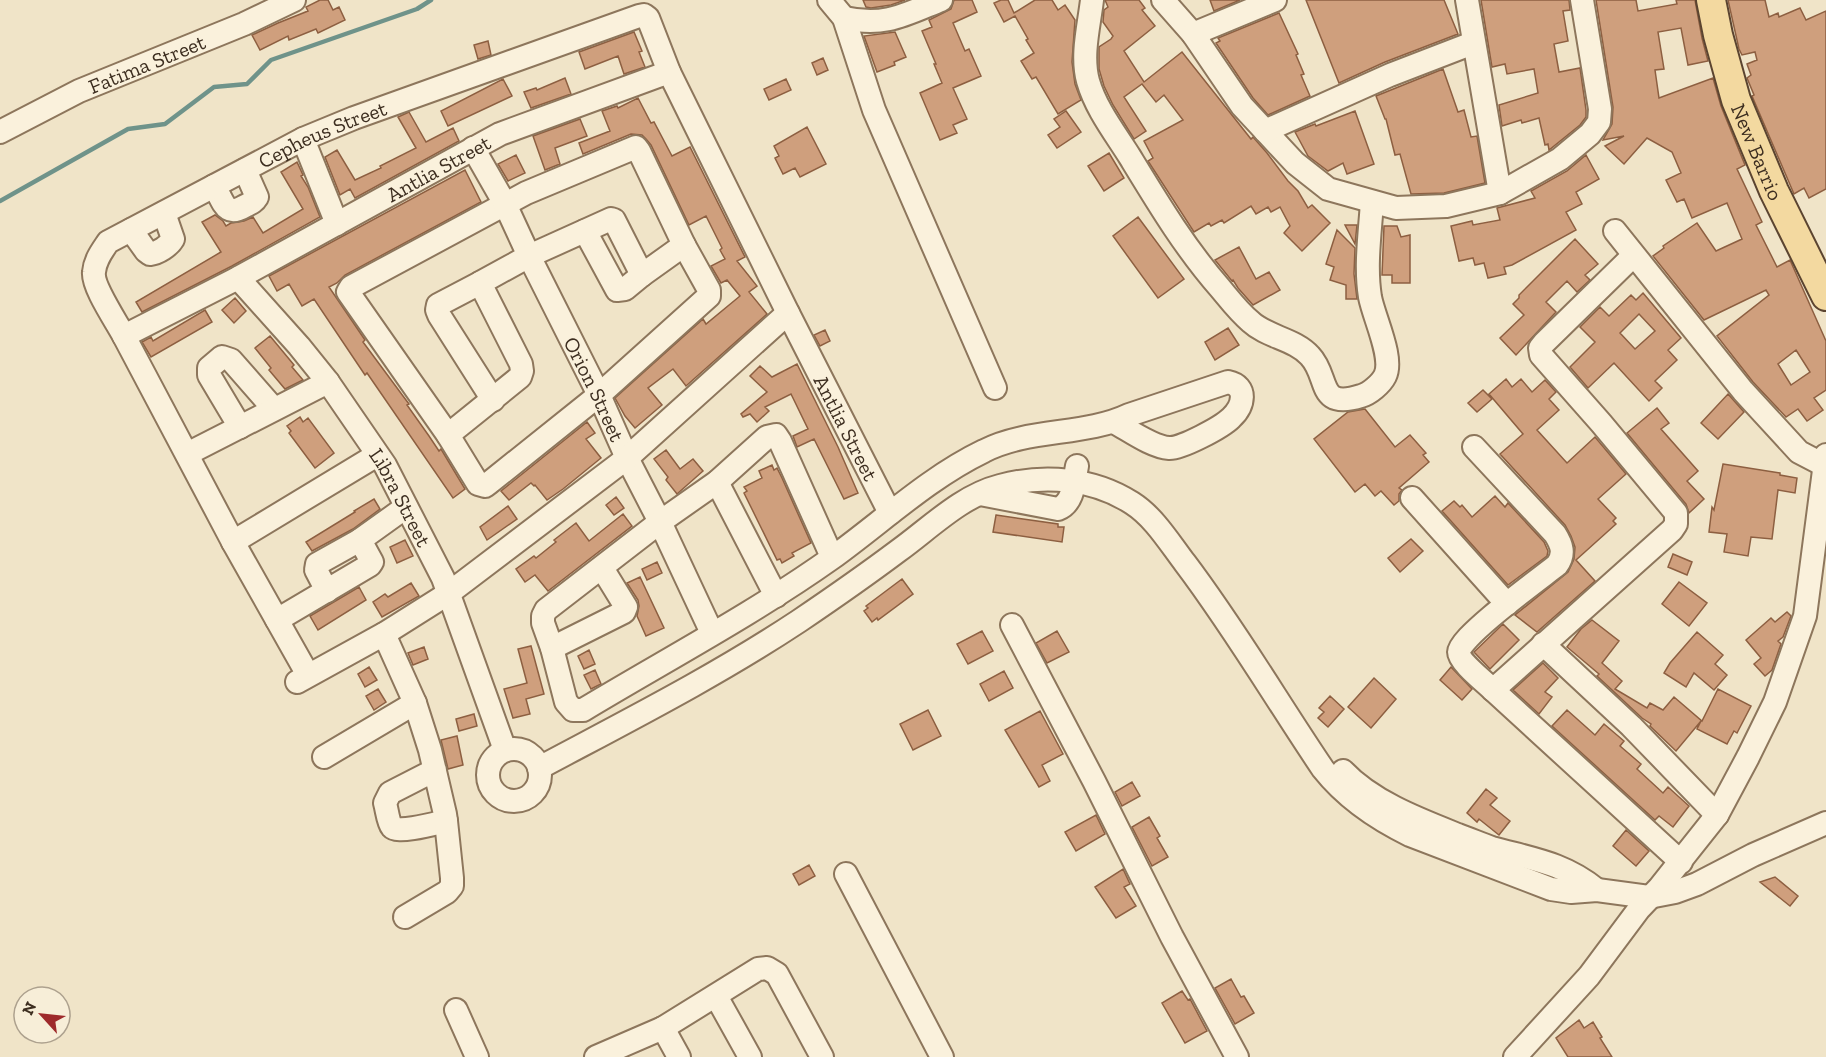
<svg xmlns="http://www.w3.org/2000/svg" width="1826" height="1057" viewBox="0 0 1826 1057" font-family="'Zilla Slab',serif">
  <style>
    .lines { fill: none; stroke-linecap: round; stroke-linejoin: round }
    .stream { stroke: #6f938a; stroke-width: 4.5 }
    .building { fill: #cf9f7d; stroke: #8d5f41; stroke-width: 1.5; fill-rule: evenodd }
    .minor-casing { stroke: #8d765c; stroke-width: 26 }
    .major-casing { stroke: #5b4430; stroke-width: 32 }
    .minor { stroke: #faf1dc; stroke-width: 22 }
    .major { stroke: #f3d9a0; stroke-width: 28 }
    .labels { text-anchor: middle; dominant-baseline: central; stroke-width: 4.5; stroke-linejoin: round; paint-order: stroke }
    .street-label { font-size: 21px; fill: #3d2e20; stroke: #f7eed8 }
  </style>
  <rect width="100%" height="100%" fill="#f0e4c8"/>
  <g class="lines">
    <path class="stream" d="M0,201L128,129L165,124L214,87L247,84L271,60L417,9L431,0"/>
  </g>
  <path class="building" d="M320,0H328L333,10L339,7L345,20L318,33L316,29L289,40L288,36L260,50L252,35L278,23L308,11L306,7Z
    M863,0H905L891,5L871,8L866,7Z
    M954,0H972L977,12L953,23L965,51L969,49L981,76L953,88L967,119L953,125L957,133L940,140L920,93L942,83L934,64H936L922,31L932,27L929,20L951,9Z
    M1001,0H1008L1014,13L1035,0H1052L1058,10L1065,5L1075,20L1072,62L1075,84L1081,100L1058,114L1036,77L1032,79L1021,61L1034,53L1026,40L1028,39L1015,16L1004,22L994,3Z
    M1105,0H1139L1145,8L1142,10L1155,26L1124,51L1144,82L1182,52L1251,139L1253,137L1267,153L1288,181L1298,191L1308,208L1312,205L1330,223L1302,251L1284,233L1290,226L1280,207L1271,212L1268,207L1256,214L1251,206L1224,223L1222,220L1211,226L1209,223L1194,232L1148,161L1153,158L1144,141L1183,120L1164,95L1156,102L1142,84L1124,97L1146,131L1134,139L1113,105L1104,86L1099,69V47L1111,39L1113,36L1103,22L1104,10L1108,7Z
    M1210,0H1240L1214,11Z
    M1306,0H1444L1458,34L1385,62L1339,83Z
    M1481,0H1569L1570,10L1563,11L1568,41L1554,44L1559,72L1580,68L1586,110V117L1580,125L1549,150L1548,144L1545,145L1539,118L1522,123L1521,120L1502,126L1499,105L1538,93L1534,69L1507,74L1505,64L1492,67Z
    M1596,0H1636L1638,11L1677,4L1676,0H1695L1702,38L1708,61L1688,65L1681,28L1658,32L1664,69L1655,70L1659,98L1713,78L1721,106L1745,165L1737,169L1762,222L1756,225L1777,267L1790,260L1826,341V390L1814,398L1823,410L1807,421L1798,409L1786,417L1753,382L1717,336L1769,295L1766,290L1704,320L1653,256L1664,248L1663,246L1697,223L1716,251L1742,239L1727,203L1692,218L1684,199L1677,202L1666,180L1681,173L1672,152L1647,138L1624,164L1605,146L1624,136L1603,140L1612,124L1613,107ZM1796,350L1810,372L1791,385L1778,364Z
    M1728,0H1765L1769,17L1778,13L1779,17L1800,8L1806,20L1826,11V189L1809,198L1804,188L1794,194L1752,96L1754,95L1747,78L1751,75L1747,64L1757,60L1755,52L1742,55L1739,49Z
    M1279,13L1298,54L1296,55L1304,74L1301,75L1310,96L1268,115L1253,98L1216,43L1220,41L1218,38Z
    M634,32L642,51L639,52L645,67L624,74L618,56L585,69L579,52Z
    M895,32L906,57L894,62L895,65L877,72L864,36Z
    M488,41L491,55L478,59L474,45Z
    M823,58L828,70L817,75L812,63Z
    M1443,69L1458,112L1464,110L1471,137L1477,136L1485,183L1444,193L1411,194L1400,154L1395,155L1386,119H1385L1376,96Z
    M565,78L571,94L531,108L524,92L536,88L537,90Z
    M503,79L512,96L448,126L441,111Z
    M786,79L791,90L769,100L764,89Z
    M638,98L651,123L654,122L672,156L690,147L745,257L737,261L757,286L749,292L767,314L686,386L673,369L648,388L662,405L635,428L625,416L615,398L703,319L706,324L740,296L727,280L721,283L711,266L725,259L720,250L722,248L706,216L689,225L651,145L646,139L642,135L631,134L583,154L579,143L610,131L602,111L617,106L618,108Z
    M1066,111L1081,132L1057,148L1048,135L1060,127L1054,119Z
    M1355,111L1374,164L1347,174L1343,163L1328,171L1308,156L1295,132L1315,124L1316,126Z
    M409,112L426,142L453,128L459,141L355,198L350,189L340,195L325,157L337,150L355,180L381,168L380,166L416,148L398,117Z
    M580,119L587,136L555,148L560,164L545,170L533,136Z
    M807,127L826,164L800,177L795,168L783,174L775,158L779,156L774,146Z
    M1109,153L1124,178L1104,191L1088,166Z
    M516,155L525,173L508,181L498,164Z
    M1586,155L1599,179L1576,192L1582,204L1566,212L1576,230L1512,265L1504,267L1506,274L1488,278L1484,263L1475,265L1473,258L1459,261L1451,226L1472,221L1473,225L1500,220L1497,208L1535,198L1531,191L1567,171Z
    M297,162L303,175L301,176L308,187L320,217L232,266L142,312L136,302L221,252L202,222L215,215L223,221L226,226L231,223L244,221L253,217L263,233L303,209L281,172Z
    M465,170L481,202L345,275L337,283L329,287L365,340L363,342L403,396L409,404L407,405L429,436L439,451L441,449L465,489L453,498L367,373L365,375L314,299L302,306L289,284L277,291L269,276Z
    M1138,217L1184,279L1158,298L1113,236Z
    M1345,225H1357L1355,244Z
    M1384,226H1397L1401,237L1410,235V283H1392V275H1382Z
    M1337,230L1355,248L1354,274L1357,299H1346V285L1330,280L1334,267L1326,264Z
    M1575,239L1598,264L1585,275L1590,280L1577,292L1567,281L1546,302L1556,312L1516,355L1500,338L1524,315L1513,304L1519,298V295Z
    M1239,247L1256,279L1269,272L1280,290L1253,305L1238,288L1233,280L1232,281L1215,260Z
    M1643,293L1681,338L1668,350L1677,360L1655,381L1662,388L1649,401L1614,363L1588,388L1570,367L1595,342L1580,327L1600,307L1609,316L1631,295L1636,300ZM1639,314L1655,331L1635,349L1620,333Z
    M235,298L246,311L234,323L222,310Z
    M205,310L212,322L151,357L142,342L151,337L153,341Z
    M1228,328L1239,345L1215,360L1205,342Z
    M825,330L830,341L820,346L814,335Z
    M270,336L294,365L292,367L303,380L285,389L269,370L271,368L255,348Z
    M797,364L838,447L858,493L844,499L814,439L797,447L793,436L808,429L791,394L765,407L769,411L757,422L750,414L743,417L741,414L767,392L750,376L760,366L772,377Z
    M1506,379L1512,387L1521,379L1532,392L1545,380L1556,392L1549,399L1559,410L1537,430L1567,463L1595,437L1626,474L1598,499L1616,518L1613,521L1616,524L1576,560L1595,581L1537,632L1515,615L1568,572L1574,559L1575,547L1571,536L1565,525L1500,454L1523,434L1489,394Z
    M1483,390L1492,399L1477,412L1468,403Z
    M1728,394L1744,412L1718,439L1701,423Z
    M1657,408L1669,423L1661,429L1698,471L1687,481L1704,499L1689,513L1686,504L1627,433Z
    M1365,409L1395,447L1410,435L1426,453L1423,455L1429,462L1399,488L1402,490L1399,494V501L1394,505L1381,491L1375,496L1365,484L1355,492L1314,439L1348,412Z
    M300,417L303,422L308,418L334,453L315,468L289,433L291,431L287,426Z
    M587,422L595,433L586,439L601,458L563,489L547,500L535,485L534,486L531,483L509,500L501,491Z
    M666,450L680,469L693,459L703,471L677,494L666,480L668,477L654,459Z
    M1723,464L1780,473V475L1797,478L1795,493L1778,490L1772,539L1751,537L1748,556L1724,552L1727,534L1709,532L1712,507L1714,510Z
    M772,465L774,470L777,468L782,478L811,543L792,553L794,556L782,563L780,559L777,560L744,493L747,491L744,487L762,478L759,471Z
    M1495,496L1505,507L1508,503L1544,542L1548,551L1547,556L1508,585L1442,511L1454,501L1460,507L1462,505L1472,517Z
    M616,497L624,508L614,515L606,505Z
    M374,499L380,509L353,529L312,551L306,542L355,512L354,511Z
    M508,506L517,519L487,540L480,527Z
    M623,514L632,526L548,591L535,575L525,582L516,569L534,556L536,558L556,542L554,540L576,523L589,541Z
    M996,515L1058,524V527H1064L1062,542L993,532Z
    M1411,539L1423,551L1400,572L1388,558Z
    M405,540L413,556L397,563L390,547Z
    M1673,554L1692,562L1687,575L1668,567Z
    M657,562L662,573L647,580L642,569Z
    M640,577L664,628L646,636L637,616L639,606L638,600L627,583Z
    M902,579L913,594L878,620L877,618L872,622L864,611L868,608L866,606Z
    M1679,582L1707,603L1689,626L1662,604Z
    M411,583L419,596L382,617L373,602L385,594L388,597Z
    M359,587L366,600L318,630L310,616Z
    M1787,612L1791,616L1783,637L1778,641L1781,644L1772,670L1765,676L1754,664L1761,658L1746,640L1771,618L1775,622Z
    M1592,620L1619,641L1602,663L1622,681L1615,689L1647,708L1650,703L1663,710L1674,697L1702,721L1718,689L1751,706L1737,733L1734,731L1727,744L1697,729L1701,721L1676,751L1650,726L1651,724L1642,718L1597,676L1599,674L1567,647L1581,629Z
    M1503,624L1519,640L1490,669L1474,652Z
    M982,631L993,651L968,664L957,644Z
    M1057,631L1069,652L1047,663L1036,643Z
    M1697,632L1723,655L1715,664L1727,675L1714,690L1694,673L1686,687L1664,673L1670,663Z
    M531,646L544,694L526,699L530,714L513,718L504,689L527,683L518,649Z
    M424,647L428,659L413,665L408,653Z
    M589,650L595,664L584,669L578,656Z
    M1543,663L1558,678L1545,692L1552,697L1539,714L1513,690Z
    M369,667L377,680L365,687L358,674Z
    M1451,667L1472,689L1462,700L1440,680Z
    M595,670L601,684L591,689L584,675Z
    M1004,671L1013,688L989,701L980,684Z
    M1374,678L1396,699L1371,728L1348,707Z
    M378,689L386,702L374,710L366,696Z
    M1330,696L1344,709L1328,727L1318,718L1324,712L1319,708Z
    M928,710L941,736L913,750L900,724Z
    M1567,710L1595,735L1604,724L1624,741L1620,746L1641,764L1637,769L1663,793L1668,787L1689,806L1673,827L1659,816L1655,820L1552,726Z
    M1040,711L1063,754L1042,765L1050,781L1039,787L1005,730Z
    M474,714L477,726L459,731L456,719Z
    M457,736L463,765L448,769L441,740Z
    M1132,782L1140,796L1122,806L1115,792Z
    M1486,789L1497,798L1490,805L1510,821L1499,835L1479,819L1477,822L1467,813Z
    M1096,815L1105,834L1076,851L1065,832Z
    M1149,817L1160,836L1157,838L1168,857L1152,866L1132,827Z
    M1626,830L1649,851L1636,866L1613,846Z
    M809,865L815,876L799,885L793,874Z
    M1123,869L1130,884L1124,887L1136,906L1116,918L1095,887Z
    M1775,877L1798,896L1790,906L1760,882Z
    M1231,979L1241,997L1244,996L1254,1013L1235,1024L1215,988Z
    M1182,991L1188,1000L1190,999L1207,1031L1185,1043L1162,1003Z
    M1579,1020L1584,1028L1593,1022L1602,1037L1600,1038L1612,1057H1568L1556,1038Z"/>
  <g class="lines">
    <g class="minor-casing">
      <g id="minor">
        <path d="M829,0L844,18L874,110L995,388"/>
        <path d="M1092,0C1089,26 1081,55 1088,81C1096,109 1115,133 1130,157C1158,203 1185,248 1220,288C1230,300 1239,312 1251,322C1267,337 1295,339 1310,356C1330,377 1316,410 1361,396C1369,394 1381,384 1385,376C1394,358 1374,318 1370,297C1365,266 1370,233 1372,202"/>
        <path d="M1163,0L1193,34L1242,106L1295,163L1328,189L1396,208L1446,206L1500,193L1560,159L1590,134L1599,122L1600,109L1582,0"/>
        <path d="M1467,0L1500,193"/>
        <path d="M844,18C885,27 904,15 941,0"/>
        <path d="M1193,34L1275,0"/>
        <path d="M1265,131L1390,75L1473,43"/>
        <path id="s1" d="M0,132L79,91L244,24L294,0"/>
        <path d="M303,139L337,224"/>
        <path d="M636,147L639,151L684,245L709,290V296L599,395L489,483L485,486L478,484L448,435L348,292L351,287L526,193Z"/>
        <path id="s2" d="M473,148L505,204L529,256L599,395L627,458L660,522L712,633"/>
        <path d="M214,186C224,202 225,218 245,206C251,203 254,202 257,197L245,170"/>
        <path d="M131,230L146,251L150,254C158,253 169,246 173,239L164,213"/>
        <path d="M585,231L617,290L625,289L642,275"/>
        <path d="M1615,231L1743,391L1799,452L1824,465"/>
        <path id="s3" d="M238,278L299,346L328,382L385,465L443,578L505,750"/>
        <path d="M480,283L438,305L437,310L439,315L493,400"/>
        <path id="s4" d="M124,336C116,321 92,286 94,272C95,260 102,251 108,242L303,139L354,118L639,16L644,15L648,18L669,72"/>
        <path d="M240,427L209,375V368L222,357L231,360L274,409"/>
        <path d="M448,435L520,377L522,371L521,364L480,283L529,256L611,219L614,220L642,275L684,245"/>
        <path d="M1474,447L1555,534C1562,545 1565,554 1557,565C1542,577 1459,637 1459,652C1459,662 1485,682 1493,690L1681,862"/>
        <path d="M187,454L328,382"/>
        <path d="M717,482L776,596"/>
        <path d="M980,494L1058,509C1074,503 1074,481 1077,466"/>
        <path d="M1412,498L1507,604"/>
        <path d="M233,542L377,455"/>
        <path d="M832,557L780,441L776,435L767,437L717,482L660,522L546,610L543,616V623L552,648L566,702L573,710H583C666,660 753,614 832,558C882,522 928,478 984,451C1029,428 1085,436 1129,415L1228,382C1248,386 1244,406 1231,418C1222,427 1181,449 1169,448C1152,447 1129,430 1114,422"/>
        <path d="M327,591L316,570L317,564L360,540"/>
        <path d="M277,620L370,565L372,562L360,540L406,507"/>
        <path d="M1012,625L1094,781L1172,937L1237,1057"/>
        <path d="M384,634L415,703L430,750L445,814L446,821C437,823 398,834 392,827C388,822 387,810 385,803L390,793L435,770"/>
        <path d="M1543,644L1631,726L1717,815"/>
        <path d="M552,648L624,612L626,607L602,568"/>
        <path id="s5" d="M308,675L233,542L124,336L238,278L500,134L669,72L788,313L890,513"/>
        <path d="M297,682L384,634L449,593L627,458L788,313"/>
        <path d="M1493,690L1672,530L1676,524V513L1601,423L1541,355L1540,348L1544,343L1633,256"/>
        <circle cx="514" cy="775" r="26"/>
        <path d="M324,757L415,703"/>
        <path d="M539,768C627,721 716,676 799,621C833,598 866,575 898,551C930,528 961,496 1000,486C1044,474 1093,478 1132,503C1154,517 1169,542 1185,563C1235,629 1277,701 1323,769C1346,798 1377,819 1410,835L1551,889L1571,892L1597,890L1649,897L1675,892L1697,884L1753,855L1826,823"/>
        <path d="M1343,771C1372,802 1420,820 1458,835C1469,839 1481,844 1492,848C1532,859 1564,863 1597,890"/>
        <path d="M846,874L942,1057"/>
        <path d="M405,917L447,892L452,886V878L446,821"/>
        <path d="M716,996L750,1057"/>
        <path d="M456,1010L477,1057"/>
        <path d="M663,1028L679,1057"/>
        <path d="M596,1057L663,1028L758,969L767,968L777,974L822,1057"/>
        <path d="M1515,1057L1589,976L1639,909L1659,888L1717,815L1748,757L1775,702L1805,616L1826,455"/>
      </g>
    </g>
    <g class="major-casing">
      <g id="major">
        <path id="s6" d="M1711,0L1718,35L1736,100L1774,191L1826,296"/>
      </g>
    </g>
    <use href="#minor" class="minor"/>
    <use href="#major" class="major"/>
  </g>
  <g class="labels">
    <g class="street-label">
      <text stroke="none"><textPath href="#s1" startOffset="162">Fatima Street</textPath></text>
      <text stroke="none"><textPath href="#s4" startOffset="345">Cepheus Street</textPath></text>
      <text stroke="none"><textPath href="#s6" startOffset="159">New Barrio</textPath></text>
      <text stroke="none"><textPath href="#s5" startOffset="742">Antlia Street</textPath></text>
      <text stroke="none"><textPath href="#s2" startOffset="270">Orion Street</textPath></text>
      <text stroke="none"><textPath href="#s5" startOffset="1390">Antlia Street</textPath></text>
      <text stroke="none"><textPath href="#s3" startOffset="274">Libra Street</textPath></text>
    </g>
  </g>
  <g transform="translate(42 1015) rotate(297)"><circle r="28" fill="#f7eed8" stroke="#ada18e" stroke-width="1.5"/>
  <path d="M0-4.5L10 22L0 15L-10 22Z" fill="#9e2a2b"/>
  <text y="-9" font-size="16" font-weight="bold" text-anchor="middle" fill="#3d2e20">N</text>
  </g>
</svg>
